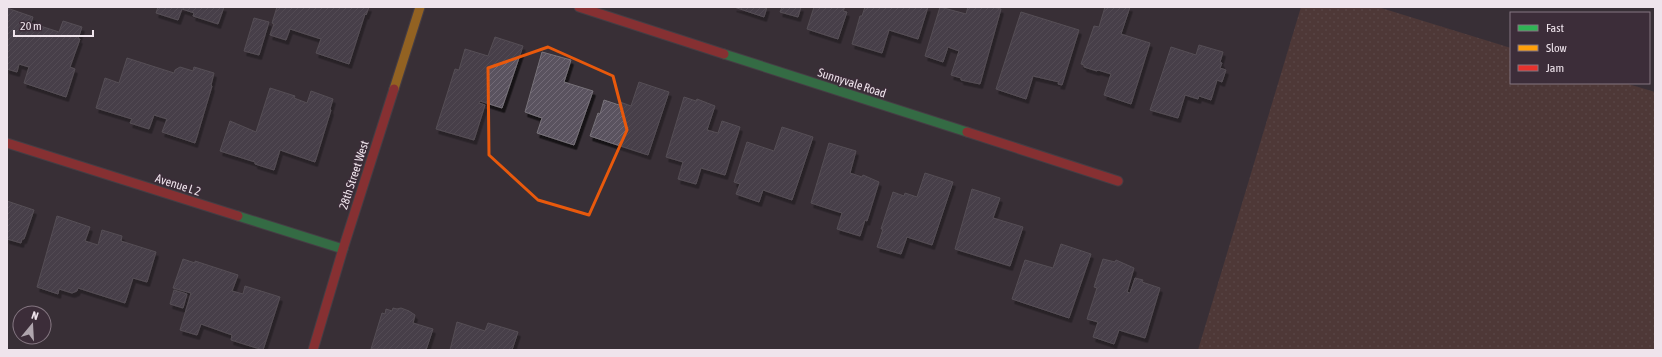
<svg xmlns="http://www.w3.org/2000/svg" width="1662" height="357" viewBox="0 0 1662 357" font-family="'Asap Condensed',sans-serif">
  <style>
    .grass { fill: url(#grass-dots) }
    .building { fill: url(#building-hatch); stroke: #78737a; filter: url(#shadow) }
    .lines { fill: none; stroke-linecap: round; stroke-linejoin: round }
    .fast-casing { stroke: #554e54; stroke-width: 11 }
    .slow-casing { stroke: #554e54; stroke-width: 11 }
    .jam-casing { stroke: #554e54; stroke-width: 11 }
    .fast { stroke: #30b455; stroke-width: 9 }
    .slow { stroke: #ff9f0a; stroke-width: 9 }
    .jam { stroke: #e5322d; stroke-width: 9 }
    .marked { fill: none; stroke: #e8590c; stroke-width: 3; stroke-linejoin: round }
    .labels { text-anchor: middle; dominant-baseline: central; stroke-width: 3; stroke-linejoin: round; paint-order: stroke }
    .street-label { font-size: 12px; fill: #efe4ec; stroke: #3c2d39 }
  </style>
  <defs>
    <pattern id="grass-dots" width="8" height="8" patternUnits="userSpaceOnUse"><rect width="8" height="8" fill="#684339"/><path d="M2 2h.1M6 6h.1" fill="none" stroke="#7e5e56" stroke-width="1.8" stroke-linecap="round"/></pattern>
    <pattern id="building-hatch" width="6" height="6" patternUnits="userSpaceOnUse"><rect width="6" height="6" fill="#5a525f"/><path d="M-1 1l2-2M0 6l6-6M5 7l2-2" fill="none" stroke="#726b76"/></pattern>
    <filter id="shadow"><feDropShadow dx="2.5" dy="4.5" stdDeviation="0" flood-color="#0009"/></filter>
  </defs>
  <rect width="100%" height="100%" fill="#383037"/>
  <path class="grass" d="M1301,7H1378L1511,48V83H1625L1655,92V350H1198Z"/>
  <path class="building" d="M158,7H224L218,24L193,16L194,13L182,9L178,20L156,13Z
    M277,7H369L366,15L365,14L349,64L316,53L321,39L290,29L286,40L270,35L274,24L272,23Z
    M734,7H767L764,17Z
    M782,7H801L798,17L780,12Z
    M814,7H845L843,11L847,12L838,39L807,29Z
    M865,7H928L918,39L889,30L882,53L852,44L860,16H862Z
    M940,7L966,14L968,7H993L1001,9L980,84L961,80V78L951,75L959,51L948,47L943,62L925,56Z
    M1105,7H1130L1121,34L1150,43L1131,104L1104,95L1111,74L1098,70L1097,71L1084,67V65L1081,64L1094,26L1099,27Z
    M7,8L33,17L31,23L59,32L63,21L82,27L78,39H80L70,67L75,69L66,97L24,83L29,67L19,64L17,72L7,69Z
    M1021,12L1079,30L1062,85L1058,84L1059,82L1033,76L1026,99L996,89Z
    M254,18L269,22L259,55L244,51Z
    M495,37L523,46L502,108L480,101L479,103L485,105L474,140L436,129L455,69L459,70L465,49L488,56Z
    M1199,45L1223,52L1220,62L1222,63L1220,68L1226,70L1222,82L1217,80L1211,100L1199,96L1198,99L1185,95L1178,118L1150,110L1171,47L1196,55Z
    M542,52L571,60L564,82L593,91L574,145L537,133L542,118L525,112Z
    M127,58L174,73L175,70L180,67L193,71L194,67L214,73L211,85L212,86L195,143L162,132L167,119L154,115L149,129L130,123L132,119L96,108L105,78L119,83Z
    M639,82L669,92L648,155L590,136L598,113L600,114L604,100L619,105L620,102L631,106Z
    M270,88L295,96L294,98L307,103L311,91L333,99L330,109L331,110L315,162L280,150L274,170L255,164V162L220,151L230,121L256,132Z
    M684,97L696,101L697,99L715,106L707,130L718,133L722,121L740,127L725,175L701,168L696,184L678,179L683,162L666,157Z
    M782,127L813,137L792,200L763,190L759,202L736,194L740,184L734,182L747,142L774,151Z
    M829,143L856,151L850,173L862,177L863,175L879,182L867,221L865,220L860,236L837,229L842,213L811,203Z
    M925,173L953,182L932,245L907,237L901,254L877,247L883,229H881L893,192L904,196L905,193L917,197Z
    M972,189L1000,198L993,218L1023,227L1010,266L955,249Z
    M7,201L34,210L24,239H22L21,243L7,239Z
    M57,216L90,227L85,241L98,245L102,230L122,236L121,241L156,252L147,282L133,278L125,303L78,288L77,291L72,293L59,289L58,294L37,287Z
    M1061,244L1091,254L1069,318L1012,299L1025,260L1053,268Z
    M183,259L195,263V261L238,275L232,291L243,294L245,286L280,297L263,350L231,340L232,335L201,324L197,335L180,330L191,293L173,288Z
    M1103,259L1115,262L1116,260L1134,268L1127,292L1130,293L1135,278L1143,280L1142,282L1160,288L1145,338L1119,330L1114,344L1093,337L1098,322L1087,319L1097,288L1094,287Z
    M174,290L187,294L183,308L170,304Z
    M393,308L397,309L401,308L409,311L415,315L413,323L433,329L426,350L371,349L382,313L385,314L386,309L392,311Z
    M457,322L485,331L488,323L518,332L512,350H450Z"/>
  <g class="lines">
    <g class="fast-casing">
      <path id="fast" d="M724,54L967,132
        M238,216L343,249"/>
    </g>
    <g class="slow-casing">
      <path id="slow" d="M394,89L420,7"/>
    </g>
    <g class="jam-casing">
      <path id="jam" d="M579,7L724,54
        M967,132L1118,181
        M7,143L238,216
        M313,350L343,249L394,89"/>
    </g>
    <use href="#fast" class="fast"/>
    <use href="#slow" class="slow"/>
    <use href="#jam" class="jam"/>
  </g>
  <path d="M0 0H1662V357H0ZM548,47L613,76L627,130L589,215L538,200L489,155L488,68Z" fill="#383037" fill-opacity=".55" fill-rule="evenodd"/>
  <path class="marked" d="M548,47L613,76L627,130L589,215L538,200L489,155L488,68Z"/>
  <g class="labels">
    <g class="street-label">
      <text transform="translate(852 83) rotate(18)">Sunnyvale Road</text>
      <text transform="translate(354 175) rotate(-72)">28th Street West</text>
      <text transform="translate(178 185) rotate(18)">Avenue L 2</text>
    </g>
  </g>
  <rect width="1662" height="357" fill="none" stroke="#efe4ec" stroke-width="16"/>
  <rect x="1510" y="12" width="140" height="72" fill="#3c2d39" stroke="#847681"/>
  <rect x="1518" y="25" width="20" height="6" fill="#30b455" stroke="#847681"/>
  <text x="1546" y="32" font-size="12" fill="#efe4ec">Fast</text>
  <rect x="1518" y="45" width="20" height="6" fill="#ff9f0a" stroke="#847681"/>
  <text x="1546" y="52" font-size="12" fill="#efe4ec">Slow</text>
  <rect x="1518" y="65" width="20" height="6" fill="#e5322d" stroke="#847681"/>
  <text x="1546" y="72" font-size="12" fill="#efe4ec">Jam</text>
  <g transform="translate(32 325) rotate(18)"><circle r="19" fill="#3c2d39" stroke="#847681"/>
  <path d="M0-3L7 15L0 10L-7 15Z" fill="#afa5ad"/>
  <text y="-6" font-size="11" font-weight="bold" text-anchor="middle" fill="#efe4ec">N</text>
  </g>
  <path d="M14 30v6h79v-6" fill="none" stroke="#efe4ec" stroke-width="2"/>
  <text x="20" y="30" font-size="12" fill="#efe4ec" stroke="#3c2d39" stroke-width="3" paint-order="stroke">20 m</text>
</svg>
